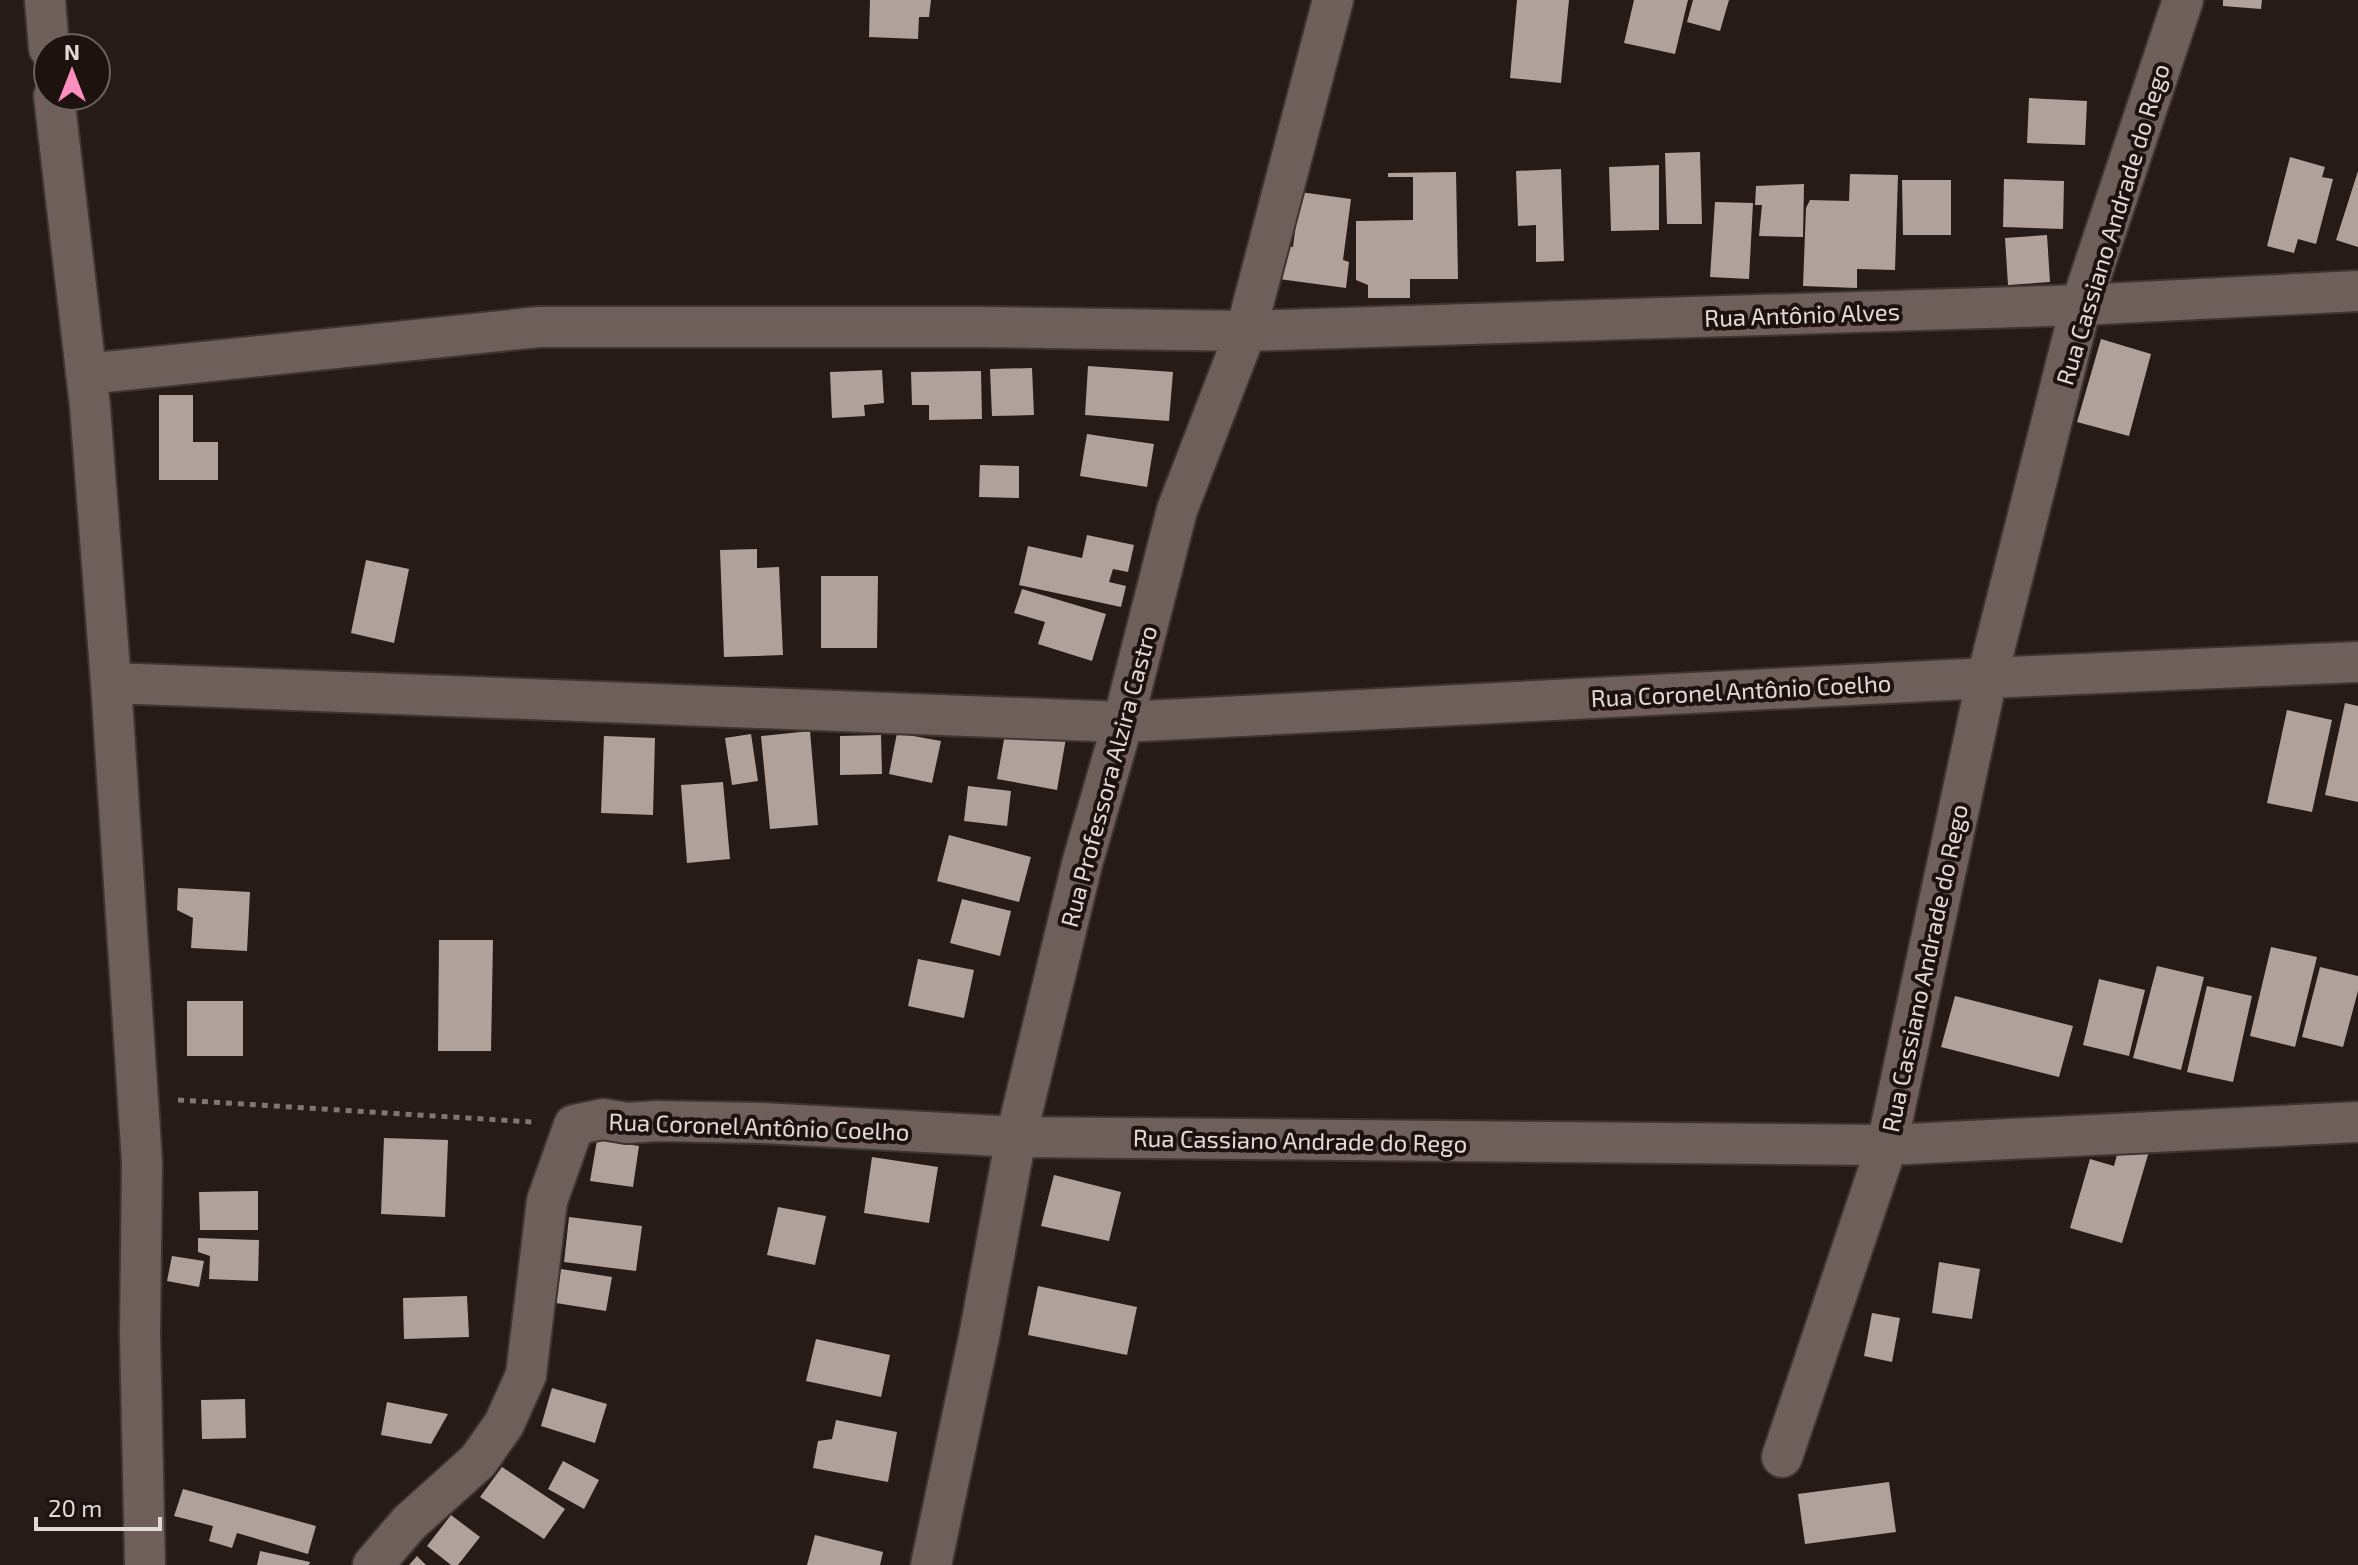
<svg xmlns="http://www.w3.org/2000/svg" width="2358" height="1565" viewBox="0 0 2358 1565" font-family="'Exo 2',sans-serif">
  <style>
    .building { fill: #b1a19b }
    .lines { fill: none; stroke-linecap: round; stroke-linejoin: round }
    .minor-casing { stroke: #3e3532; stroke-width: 44 }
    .path { stroke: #817673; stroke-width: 5; stroke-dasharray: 6 6; stroke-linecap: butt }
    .minor { stroke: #6e5f5a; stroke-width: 40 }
    .labels { text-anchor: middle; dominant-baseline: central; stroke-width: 8; stroke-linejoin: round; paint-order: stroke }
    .street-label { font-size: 24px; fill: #e3dad7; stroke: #1d120e }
  </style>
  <rect width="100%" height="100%" fill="#271b17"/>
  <path class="building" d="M870,0H931L929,17H919L918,39L869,37Z
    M1517,0H1569L1561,83L1510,78Z
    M1634,0H1688L1675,54L1624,43Z
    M1693,0H1729L1720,31L1687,22Z
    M2223,0H2262L2261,9L2223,6Z
    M2029,98L2087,101L2085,145L2027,143Z
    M1700,152L1702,224H1667L1665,153Z
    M2290,157L2325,167L2322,177L2333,179L2316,244L2298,239L2294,253L2267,246Z
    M1659,165V230L1611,231L1609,167Z
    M1561,169L1564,261L1536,262V225L1518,226L1516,171Z
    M2358,171V247L2336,240Z
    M1456,172L1458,279H1410V298H1368V285L1356,280V221L1413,220V177H1388V173Z
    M1850,174L1898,175L1895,270L1857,269V288L1803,286L1806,208L1810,200L1849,201Z
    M2004,179L2064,181L2063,229L2003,227Z
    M1902,180H1951V235H1903Z
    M1804,184L1803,237L1759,236L1762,205H1755L1756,186Z
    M1300,192L1351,199L1343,260L1349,262L1346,288L1279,279L1284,245L1293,247Z
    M1715,202L1753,203L1749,279L1710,277Z
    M2047,235L2050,282L2008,285L2005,238Z
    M2101,339L2151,354L2129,436L2077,422Z
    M1088,366L1173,372L1169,421L1085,415Z
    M1032,368L1034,415L992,416L990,369Z
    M882,370L884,403L864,405L865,416L832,418L830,372Z
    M981,371L982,419L929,420V405H912L911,372Z
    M159,395H193V442H218V480H159Z
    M1087,434L1154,444L1147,487L1080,476Z
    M980,465L1019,466V498L979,497Z
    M1087,535L1134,545L1128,572L1113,569L1109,582L1126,586L1121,607L1019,585L1028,546L1082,558Z
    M757,549V568L779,567L783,655L724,657L720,550Z
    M366,560L409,569L394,643L351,633Z
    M821,576H878L877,648H821Z
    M1022,589L1106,614L1092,661L1038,644L1045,622L1014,613Z
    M2345,703L2358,706V802L2325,795Z
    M2287,710L2332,720L2312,812L2267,803Z
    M1006,728L1066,738L1057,790L997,779Z
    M810,731L818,825L770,829L761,736Z
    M897,733L941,741L932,783L889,774Z
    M751,734L758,781L732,785L725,738Z
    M881,735L882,774L840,775V736Z
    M604,736L655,738L653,815L601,813Z
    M723,782L730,859L687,863L681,785Z
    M968,786L1011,791L1007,826L964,821Z
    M949,835L1031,857L1019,902L937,881Z
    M178,888L250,892L247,951L191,948L193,918L177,910Z
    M962,899L1011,911L1000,956L950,943Z
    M439,940H493L491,1051H438Z
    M2271,947L2317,957L2295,1047L2250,1036Z
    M918,959L974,970L964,1018L908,1006Z
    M2157,966L2204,977L2181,1070L2133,1058Z
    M2320,967L2358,976V991L2343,1047L2302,1037Z
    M2099,979L2145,990L2129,1056L2083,1045Z
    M2207,986L2252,996L2233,1082L2187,1072Z
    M1955,996L2073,1026L2059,1077L1941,1047Z
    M187,1001H243V1056H187Z
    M384,1138L448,1140L445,1217L381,1214Z
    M597,1140L639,1146L633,1187L590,1181Z
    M2121,1140L2150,1148L2122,1243L2070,1228L2090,1159L2114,1166Z
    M872,1157L938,1167L929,1223L864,1213Z
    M1054,1175L1121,1192L1109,1241L1041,1226Z
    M258,1191V1230H200L199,1192Z
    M778,1207L826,1216L815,1265L767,1255Z
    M569,1217L642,1226L636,1271L564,1262Z
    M198,1238L259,1240L258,1281L209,1279L210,1256L198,1252Z
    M172,1256L204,1261L199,1287L167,1281Z
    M1939,1262L1980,1269L1972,1319L1932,1313Z
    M561,1269L612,1277L606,1311L556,1303Z
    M1038,1286L1137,1307L1127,1355L1028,1335Z
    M467,1296L469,1337L404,1339L403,1298Z
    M1872,1313L1900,1318L1892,1362L1864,1356Z
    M816,1339L890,1355L881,1397L806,1381Z
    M552,1388L607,1404L595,1443L541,1426Z
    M245,1399L246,1438L202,1439L201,1400Z
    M387,1402L448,1414L431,1444L381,1435Z
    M836,1420L897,1432L888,1482L813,1468L818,1441L832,1439Z
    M563,1461L599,1480L584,1509L548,1489Z
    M502,1467L565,1509L544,1539L480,1497Z
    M1889,1482L1896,1532L1805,1544L1798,1494Z
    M183,1489L316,1526L308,1554L237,1533L232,1548L209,1541L213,1526L174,1516Z
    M451,1515L480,1537L458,1565H451L427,1546Z
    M815,1535L883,1552L880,1565H807Z
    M260,1551L310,1562L309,1565H257Z
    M417,1556L426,1565H409Z"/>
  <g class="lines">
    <g class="minor-casing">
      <path id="minor" d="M45,0L49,48
        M54,96L90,406L111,683L142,1162L140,1335L145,1565
        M86,374L539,327H981L1246,331L2081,305L2358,291
        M111,683L1123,722L1987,678L2358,662
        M1782,1457L1887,1145L2358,1122
        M373,1565L409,1523L478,1461L504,1424L526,1375L547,1201L574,1125L603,1119L627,1123L657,1121L762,1123L1016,1137L1887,1145L1987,678L2081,305L2183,0
        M931,1565L979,1337L1016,1137L1082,864L1123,722L1177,510L1246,331L1333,0"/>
    </g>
    <path class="path" d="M178,1100L532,1122"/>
    <use href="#minor" class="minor"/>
  </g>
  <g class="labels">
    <g class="street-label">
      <text transform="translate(2112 224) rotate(-73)">Rua Cassiano Andrade do Rego</text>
      <text transform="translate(1802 314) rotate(-2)">Rua Antônio Alves</text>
      <text transform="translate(1741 690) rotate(-3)">Rua Coronel Antônio Coelho</text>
      <text transform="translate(1108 776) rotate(-75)">Rua Professora Alzira Castro</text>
      <text transform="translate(1924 968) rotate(-78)">Rua Cassiano Andrade do Rego</text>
      <text transform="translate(759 1126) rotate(2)">Rua Coronel Antônio Coelho</text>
      <text transform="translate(1300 1140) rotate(1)">Rua Cassiano Andrade do Rego</text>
    </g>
  </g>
  <g transform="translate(72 72)"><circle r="38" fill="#1d120e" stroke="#6c625e" stroke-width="2"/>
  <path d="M0-6L14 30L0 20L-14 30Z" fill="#fd8ebe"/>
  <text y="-12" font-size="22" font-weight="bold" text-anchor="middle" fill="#e3dad7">N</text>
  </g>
  <path d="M36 1517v12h124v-12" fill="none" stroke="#e3dad7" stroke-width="4"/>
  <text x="48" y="1517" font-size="24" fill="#e3dad7" stroke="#1d120e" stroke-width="6" paint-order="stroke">20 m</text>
</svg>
